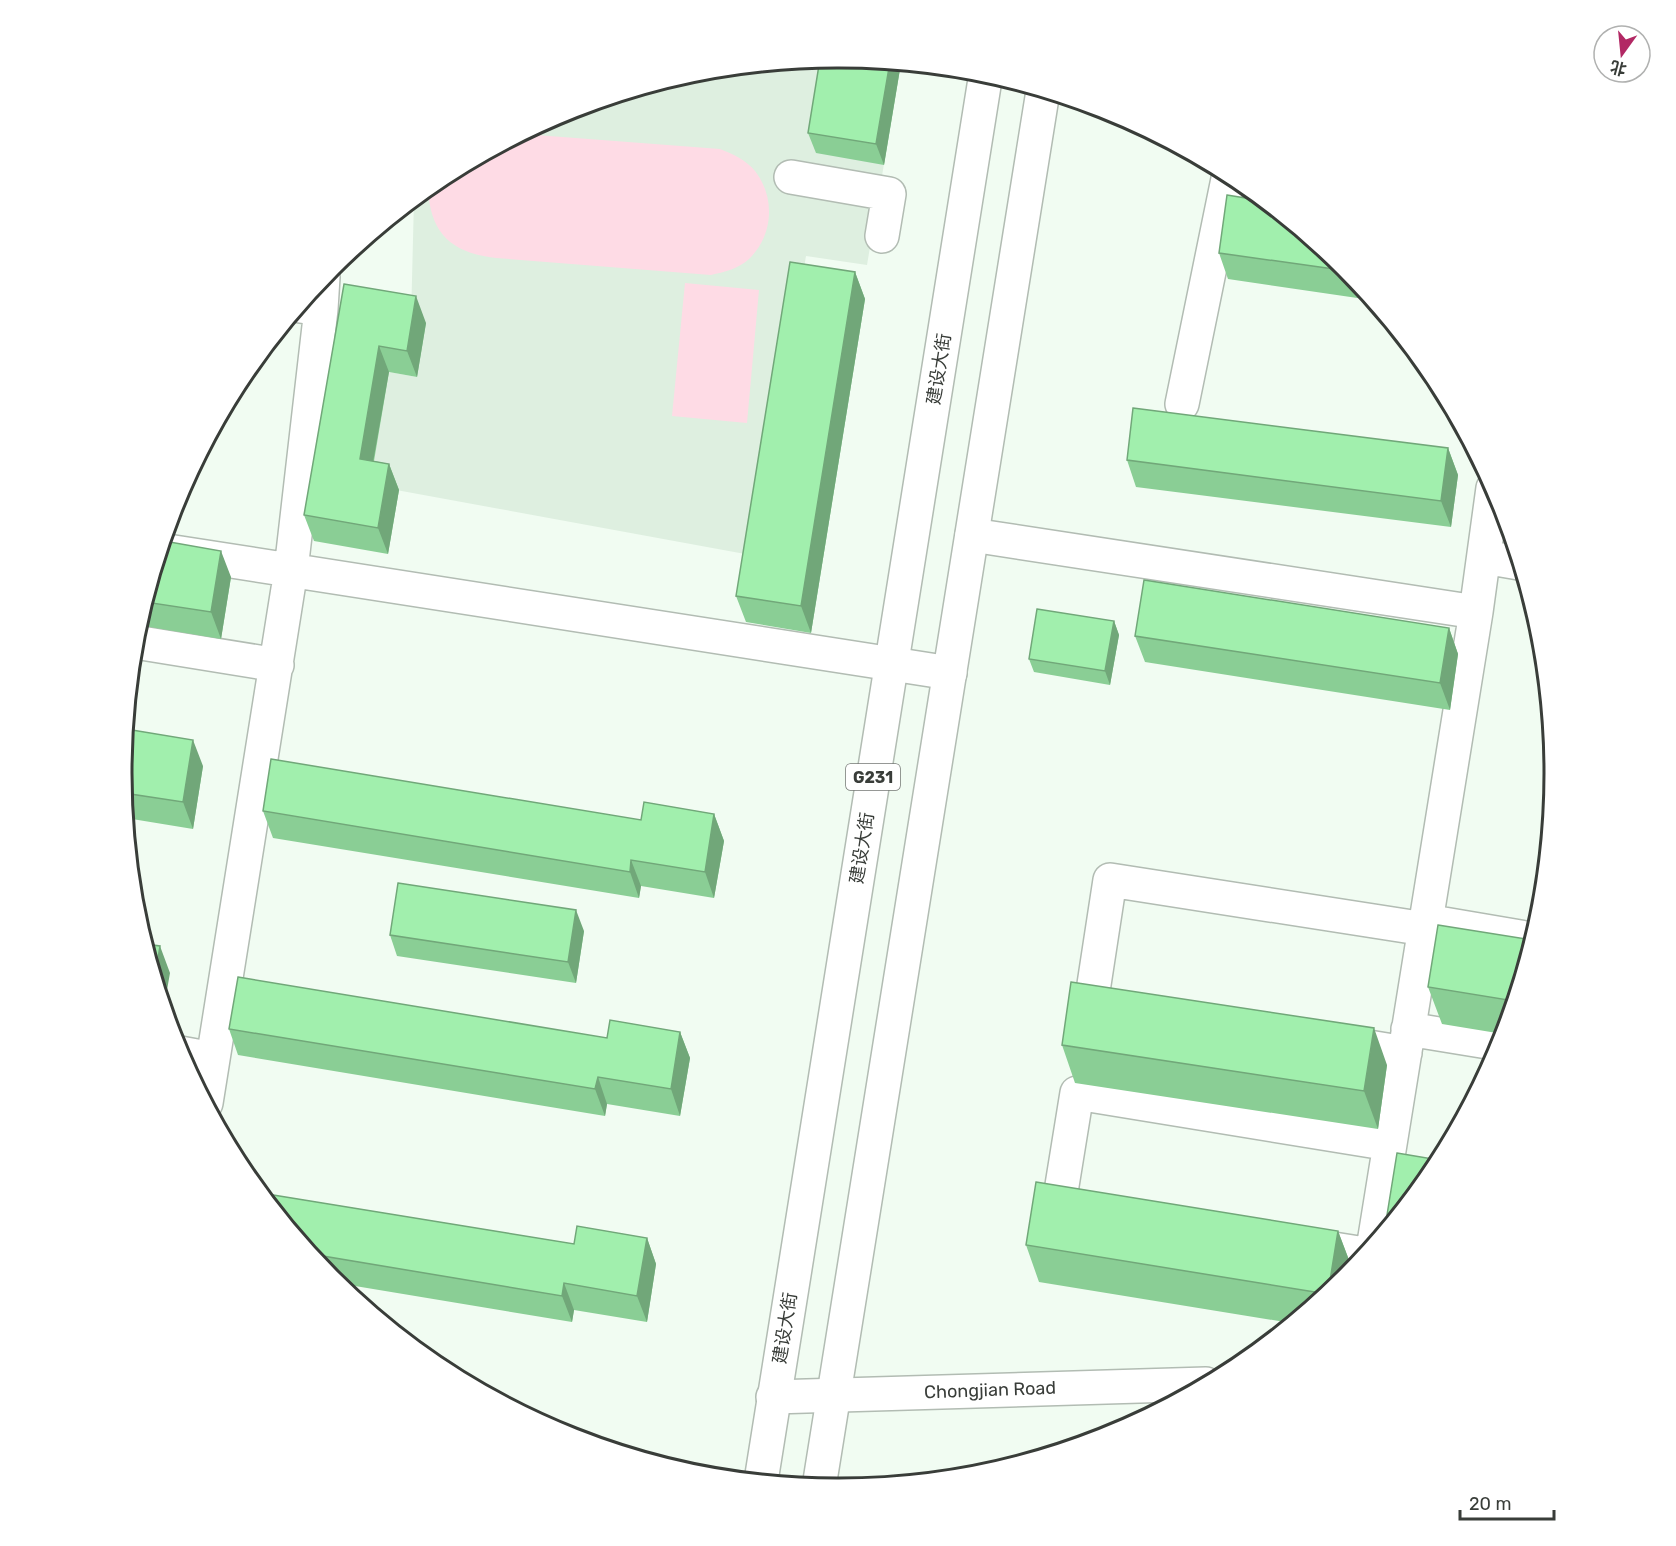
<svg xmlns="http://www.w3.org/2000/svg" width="1676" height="1546" viewBox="0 0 1676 1546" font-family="Rubik,'Noto Sans SC',sans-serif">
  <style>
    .built { fill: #deefe0 }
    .green { fill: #fedbe5 }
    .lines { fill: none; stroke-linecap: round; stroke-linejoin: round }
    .minor-casing { stroke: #b2bcb3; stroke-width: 36 }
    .highway-casing { stroke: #b2bcb3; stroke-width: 36 }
    .minor { stroke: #fff; stroke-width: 33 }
    .highway { stroke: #fff; stroke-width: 33 }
    .wall { fill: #8ace95 }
    .shaded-wall { fill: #71a779 }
    .building { fill: #a1efad; stroke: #71a779; stroke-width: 1.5 }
    .labels { text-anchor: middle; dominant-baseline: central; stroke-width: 4.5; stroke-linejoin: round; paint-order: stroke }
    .shield { fill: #fff; stroke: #747774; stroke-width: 1.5 }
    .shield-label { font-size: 16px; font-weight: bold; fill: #393d39 }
    .street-label { font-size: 18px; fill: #393d39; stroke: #fff }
    .rim { fill: none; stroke: #393d39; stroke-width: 3 }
  </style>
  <rect width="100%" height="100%" fill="#f1fcf2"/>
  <path class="built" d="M838,57L901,63L867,265L806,256L756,556L369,485L389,372L417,377L411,320L414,199L440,177L564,111L699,71Z"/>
  <path class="green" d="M523,134L720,149C733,154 746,160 755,171C776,198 773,236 749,259C738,269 724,272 711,275L496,258C452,253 430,234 428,188L441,177Z
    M685,283L759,290L747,423L672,416Z"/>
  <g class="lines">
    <g class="minor-casing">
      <path id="minor" d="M791,177L889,194L882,236
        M321,309L323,277
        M1182,404L1229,174
        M972,535L1476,612L1493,488
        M161,550L950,673
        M1484,557L1519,563
        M135,642L277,665
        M1426,921L1532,939
        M1116,1007L1091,1004L1110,880L1425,929
        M1408,1029L1500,1044
        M1338,1042L1405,1053
        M180,1053L213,1059
        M206,1103L291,570L321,309L300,306
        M1085,1208L1059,1204L1077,1093L1390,1144
        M1374,1243L1476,612
        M1302,1244L1365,1254
        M773,1397L1206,1384"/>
    </g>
    <g class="highway-casing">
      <path id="highway" d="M761,1481L986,73
        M819,1487L1043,91"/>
    </g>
    <use href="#minor" class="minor"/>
    <use href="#highway" class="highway"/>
  </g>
  <path class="wall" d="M838,57L901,63L884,165L816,153L808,133Z
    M1219,253L1345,267L1371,300L1228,279Z
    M855,272L865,299L811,633L746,622L736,596Z
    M344,284L426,323L417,377L389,372L374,461L389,464L399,490L388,554L314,541L304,515Z
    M1448,448L1458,475L1451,527L1136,487L1127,460Z
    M164,541L231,577L221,639L138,625Z
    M1114,621L1119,635L1110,685L1034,672L1029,659Z
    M1449,628L1458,654L1450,710L1145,662L1135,636Z
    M203,766L193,829L126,818L122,773Z
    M263,811L641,820L714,814L724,841L714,898L641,886L639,898L273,838Z
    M584,931L576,983L397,956L390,935Z
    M1532,940L1503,1034L1442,1024L1428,987Z
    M229,1029L607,1038L680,1032L690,1058L680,1116L607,1104L605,1116L238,1055Z
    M1062,1045L1387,1065L1378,1129L1075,1083Z
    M1433,1171L1390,1224L1387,1215Z
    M261,1193L574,1244L647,1238L656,1264L647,1322L574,1310L572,1322L337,1283L331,1279Z
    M1338,1231L1352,1268L1344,1280L1291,1323L1039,1282L1026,1245Z"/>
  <path class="shaded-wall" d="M890,62L901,63L884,165L876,144Z
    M855,272L865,299L811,633L801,606Z
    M416,296L426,323L417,377L407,351Z
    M379,346L389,372L369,485L360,459Z
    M1448,448L1458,475L1451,527L1441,501Z
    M389,464L399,490L388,554L378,528Z
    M221,551L231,577L221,639L211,612Z
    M1114,621L1119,635L1110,685L1105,671Z
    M1449,628L1458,654L1450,710L1440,683Z
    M193,740L203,766L193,829L183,802Z
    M714,814L724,841L714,898L705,872Z
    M631,860L641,886L639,898L630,872Z
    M576,910L584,931L576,983L568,962Z
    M160,946L170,973L164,1007L155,977Z
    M1374,1028L1387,1065L1378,1129L1364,1091Z
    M680,1032L690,1058L680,1116L671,1089Z
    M598,1077L607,1104L605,1116L595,1089Z
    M1338,1231L1352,1268L1351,1271L1344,1280L1328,1293Z
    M647,1238L656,1264L647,1322L637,1296Z
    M564,1283L574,1310L572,1322L562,1296Z
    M614,1442L617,1451L613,1449Z"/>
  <path class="building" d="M838,57L890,62L876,144L808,133L820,59Z
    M1227,195L1264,201L1345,267L1348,271L1219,253Z
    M790,262L855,272L801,606L736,596Z
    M344,284L416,296L407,351L379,346L360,459L389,464L378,528L304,515Z
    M1133,408L1448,448L1441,501L1127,460Z
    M164,541L221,551L211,612L145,602Z
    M1144,580L1449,628L1440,683L1135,636Z
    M1037,609L1114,621L1105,671L1029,659Z
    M126,729L193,740L183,802L124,793L122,773Z
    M271,759L641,820L644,802L714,814L705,872L631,860L630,872L263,811Z
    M398,883L576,910L568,962L390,935Z
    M1438,925L1532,940L1514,1001L1428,987Z
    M145,944L160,946L155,977Z
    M238,977L607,1038L610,1020L680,1032L671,1089L598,1077L595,1089L229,1029Z
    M1071,982L1374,1028L1364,1091L1062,1045Z
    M1397,1153L1439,1160L1433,1171L1396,1216L1387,1215Z
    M1036,1182L1338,1231L1328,1293L1327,1294L1026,1245Z
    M261,1193L574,1244L577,1226L647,1238L637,1296L564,1283L562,1296L311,1254Z
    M562,1433L614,1442L613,1449L564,1434Z"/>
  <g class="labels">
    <rect class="shield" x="846" y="764" width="54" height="26" rx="4.5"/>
    <g class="shield-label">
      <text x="873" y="777">G231</text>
    </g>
    <g class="street-label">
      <text transform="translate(939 369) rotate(-81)">建设大街</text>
      <text transform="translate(862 848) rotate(-81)">建设大街</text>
      <text transform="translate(785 1328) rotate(-81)">建设大街</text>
      <text transform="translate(990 1390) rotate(-2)">Chongjian Road</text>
    </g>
  </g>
  <path d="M0 0H1676V1546H0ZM837 68H839A705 705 0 0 1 1544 773V773A705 705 0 0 1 839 1478H837A705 705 0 0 1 132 773V773A705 705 0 0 1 837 68Z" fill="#fff" fill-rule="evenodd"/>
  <path class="rim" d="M837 68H839A705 705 0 0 1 1544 773V773A705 705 0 0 1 839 1478H837A705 705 0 0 1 132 773V773A705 705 0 0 1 837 68Z"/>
  <g transform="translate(1622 54) rotate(195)"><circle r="28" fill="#ffffff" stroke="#b0b1b0" stroke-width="1.5"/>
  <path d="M0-4.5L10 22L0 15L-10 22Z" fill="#b22864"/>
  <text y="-9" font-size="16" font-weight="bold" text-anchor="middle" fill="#393d39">北</text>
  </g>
  <path d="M1460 1510v9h94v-9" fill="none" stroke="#393d39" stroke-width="3"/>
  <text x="1469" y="1510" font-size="18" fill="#393d39" stroke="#ffffff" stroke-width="4.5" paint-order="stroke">20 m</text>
</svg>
